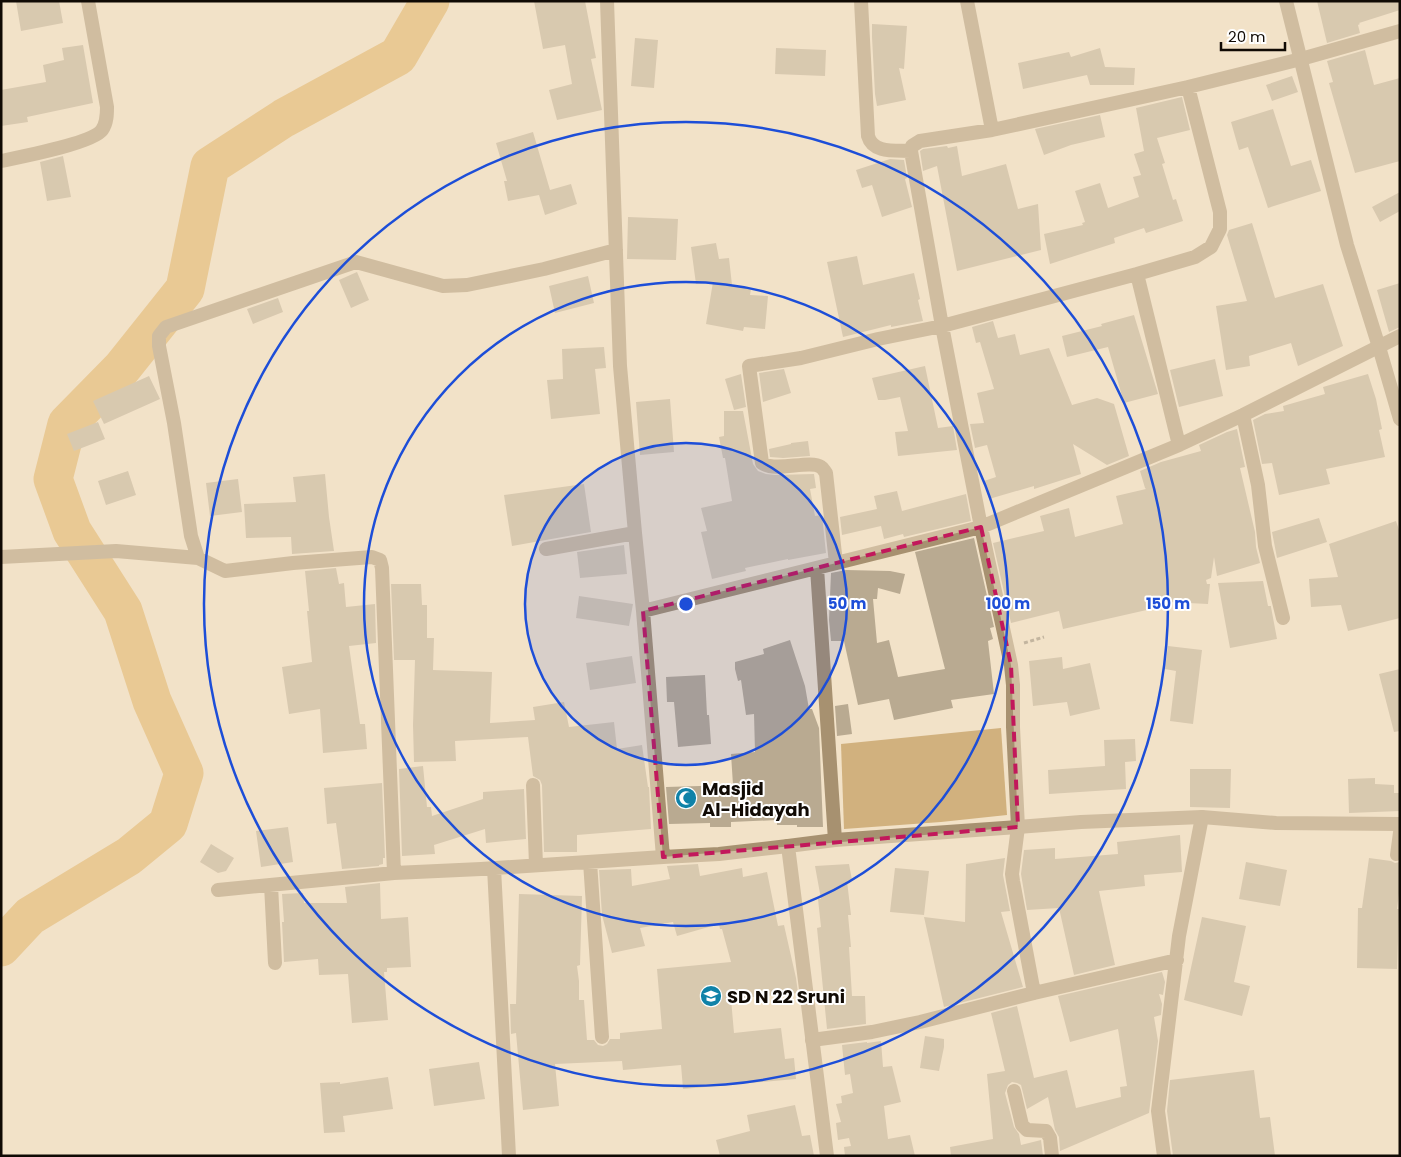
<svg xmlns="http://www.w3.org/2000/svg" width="1401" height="1157" viewBox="0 0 1401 1157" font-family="Poppins,sans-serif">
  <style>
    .green { fill: #d1b17e }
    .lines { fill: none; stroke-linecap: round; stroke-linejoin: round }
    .river { stroke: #ddab56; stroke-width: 39 }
    .building { fill: #b9aa91 }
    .path { stroke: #897e6d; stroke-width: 3; stroke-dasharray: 4 2.5; stroke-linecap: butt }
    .service { stroke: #a79170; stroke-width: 12 }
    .minor { stroke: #a79170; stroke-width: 14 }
    .tertiary { stroke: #a79170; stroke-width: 14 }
    .marked { fill: none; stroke: #c2185b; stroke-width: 4; stroke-dasharray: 10 6; stroke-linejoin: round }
    .ring { fill: none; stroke: #1d4ed8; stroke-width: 2.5 }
    .labels { text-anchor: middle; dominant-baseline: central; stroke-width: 4; stroke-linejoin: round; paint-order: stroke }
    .poi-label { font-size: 18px; font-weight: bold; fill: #100a04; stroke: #fff; text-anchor: start }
    .centre { fill: #1d4ed8; stroke: #fff; stroke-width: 2.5 }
    .ring-label { font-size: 15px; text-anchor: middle; font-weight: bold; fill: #1d4ed8; stroke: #fff; stroke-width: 4; stroke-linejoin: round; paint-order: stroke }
  </style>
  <rect width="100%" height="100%" fill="#f2e2c8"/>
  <path class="green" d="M1001,728L1007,815L941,822L844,829L841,744Z"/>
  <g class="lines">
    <path class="river" d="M1,947L30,916L129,856L168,824L184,773L152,701L123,611L72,531L53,479L67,424L122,368L185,289L210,166L284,118L398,56L430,1"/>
  </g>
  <path class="building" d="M16,1H59L63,23L21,31Z
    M534,1H585L596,58L591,59L602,110L557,120L549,90L572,84L565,45L543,49Z
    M1317,1H1400V10L1359,23L1360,24L1358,25L1360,33L1327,43Z
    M872,24L907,26L904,69L899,68L906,100L877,106L875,94L872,37Z
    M635,38L658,40L654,88L631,86Z
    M83,45L93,103L27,117L28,122L1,126V90L46,82L43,65L64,60L62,48Z
    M776,48L826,50L825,76L775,74Z
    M1100,48L1105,67L1135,68L1134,85H1090L1087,75L1023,89L1018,63L1069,52L1071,57Z
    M1365,50L1374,85L1400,78V161L1355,173L1329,83L1333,82L1327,61Z
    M1292,76L1298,92L1272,101L1266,85Z
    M1182,97L1190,130L1157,138L1165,163L1162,164L1173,200L1176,199L1183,221L1146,233L1144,228L1114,238L1115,243L1050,264L1044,234L1083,225L1082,223L1085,222L1075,191L1100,183L1108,208L1139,197L1133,177L1141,175L1134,154L1144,151L1136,108Z
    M1273,109L1291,166L1311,160L1321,191L1268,208L1248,147L1239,150L1231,122Z
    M1100,115L1105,137L1071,145L1044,155L1035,129Z
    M533,132L550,190L571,184L577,204L545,215L539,195L508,201L504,181H507L496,143Z
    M947,146L948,148L957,146L962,176L1006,164L1018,209L1038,204L1041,250L957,271L937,166L923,171L920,151L923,149Z
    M63,156L71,197L47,201L40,162Z
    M890,159L904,160L907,178L905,179L912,207L882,217L872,185L862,188L856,170Z
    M1400,192V211L1380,222L1372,207Z
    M628,217L678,219L676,260L627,259Z
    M1252,223L1275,298L1323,284L1343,346L1298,366L1291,343L1249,356L1250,366L1226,370L1216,306L1247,301L1227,235L1229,230Z
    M716,243L719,259L729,258L732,285L751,289L750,295L768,296L765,329L744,327L743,331L706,324L713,282L696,284L691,247Z
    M857,256L863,285L914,273L920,299L918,300L923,321L891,327V325L843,337L827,262Z
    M357,272L369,300L351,308L339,280Z
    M588,276L594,303L555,313L549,286Z
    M1400,283V327L1389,332L1377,290Z
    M278,298L283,312L253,324L247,309Z
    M1134,315L1158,394L1124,403L1108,347L1067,357L1062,336L1102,326L1101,324Z
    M993,321L998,338L1015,334L1020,355L1049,348L1072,405L1097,398L1114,404L1129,456L1107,465L1073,444L1081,474L1034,489V486L989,499L984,481L996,477L987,445L975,448L970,424L984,423L977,393L994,389L980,342L976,343L972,327Z
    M604,347L606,368L595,369L600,414L551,419L547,380L563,379L562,349Z
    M1215,359L1223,396L1179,407L1170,370Z
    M925,366L938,428L953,426L957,450L898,456L895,432L908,431L900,397L885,400H878L872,378Z
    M784,369L791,393L763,402L759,373Z
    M741,374L746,407L734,410L725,379Z
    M1368,374L1376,399L1382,429L1379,430L1385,457L1326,469L1330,484L1279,495L1272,463L1262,464L1253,420L1265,414L1284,411L1283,406L1325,394L1323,387Z
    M149,376L160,399L104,424L93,401Z
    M670,399L674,452L640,455L636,402Z
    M724,411H743L753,464L758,471L766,474L775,475L814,474L816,488L810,489L815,516L822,515L826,553L788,560V559L745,568L746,571L712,579L701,532L707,531L701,508L732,501L725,458H723L719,437L724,436Z
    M98,422L105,439L74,451L67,434Z
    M1237,429L1245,467L1240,468L1255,532L1256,547L1260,563L1217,576L1214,557L1211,578L1206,580L1207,584H1210L1208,604L1149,601L1151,609L1063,629L1059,611L1011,623L993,543L1044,531L1040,516L1069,508L1075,537L1123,524L1116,496L1146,489L1145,488L1140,471L1161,462L1201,451L1199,445L1227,432Z
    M808,441L810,456L783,458L770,457L769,449L791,444V443Z
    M128,471L136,495L106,505L98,481Z
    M325,474L329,517L334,551L292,554L291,537L246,538L244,504L296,502L293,477Z
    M238,479L242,512L210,516L206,483Z
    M584,484L591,532L512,546L504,495Z
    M897,491L902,511L966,494L971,521L904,537L903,534L884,539L881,526L842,535L840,517L877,509L874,496Z
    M1319,518L1327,542L1277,558L1272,532Z
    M1396,521L1400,533V618L1348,631L1341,605L1311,607L1309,579L1338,577L1329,544Z
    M974,538L994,627L990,628L993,639L988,641L994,694L951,700L953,708L894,720L889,699L858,705L844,641H831L829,620L831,573L846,570L890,571L905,574L900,594L878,588L877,599H873L877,643L889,640L898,677L945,669L915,552Z
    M624,545L627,574L580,578L577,552Z
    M336,568L339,584L344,583L346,607L375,604L376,643L349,646L360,724H365L367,749L323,753L320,709L289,714L282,667L312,662L307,611H309L305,571Z
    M1263,581L1268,606H1271V607L1277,639L1230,648L1218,583Z
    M391,584H421L422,605H427V638H434L433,670L492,672L490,723L535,720L533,707L564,702L569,727L614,722L617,749L642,745L648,787H649L651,829L577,835V852H544L542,785L540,780L533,776L528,737L455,741L456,761L414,762L413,725L415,660H394Z
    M579,596L633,604L629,626L576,618Z
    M790,640L805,686L809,709H812L819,728L823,827H797V825H777V820L731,822V827H710V823L669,824L666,787L733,785L731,754L755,752L754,714L746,715L741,680L738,681L735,669V662L764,654L763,649Z
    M1168,646L1202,650L1193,724L1170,721L1176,671L1165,669Z
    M632,656L636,683L590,690L586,663Z
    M1062,657L1063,669L1090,663L1100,709L1070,716L1067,702L1033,706L1029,661Z
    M1400,669V731L1394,732L1379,674Z
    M705,675L707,715H709L711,744L678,747L674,702H667L666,677Z
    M848,704L852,734L837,736L835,706Z
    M1135,739L1136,761L1125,762L1126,789L1049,794L1048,770L1105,766L1104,740Z
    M423,766L427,807H431L432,816L483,799V792L524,789L526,839L486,843L485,829L434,845L435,854L402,856L399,769Z
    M1190,769H1231L1230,808L1190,807Z
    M1375,778V784L1394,785V793H1400V811L1349,813L1348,779Z
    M382,783L385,858H383V864L379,865V866L342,869L336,823L327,824L324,788Z
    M288,827L293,862L261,867L256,831Z
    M1180,835L1182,872L1144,875L1145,886L1099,891L1115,965L1074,975L1059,908L1027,910L1021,874L1024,850L1055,848V859L1118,854L1117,842Z
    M211,844L234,858L226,871L218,873L200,862Z
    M1005,858L1003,875L1010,911L1001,912L1023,987L944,1007L924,917L965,922L966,864Z
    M1369,858L1391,861L1395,863L1400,862V885L1397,909H1399L1397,969L1357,968L1358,908H1362Z
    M1246,862L1287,870L1280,906L1239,899Z
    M698,864L700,876L742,868L743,877L767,872L778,926L784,925L796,978L798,993L731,999L734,1033L781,1028L785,1059L794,1058L796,1079L683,1089L681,1065L623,1070L622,1061L555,1064L559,1106L523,1110L516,1033L511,1034L510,1004H516L519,894L582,896L580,965L577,966L579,981V1000H584L587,1040H594L598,1045L603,1046L607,1044L610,1039H620V1033L662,1029L657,969L731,962L722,929H720L719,924L677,936L673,922L640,928L645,946L612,953L602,915L599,870L631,869L632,886L670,879L667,866Z
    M849,864L852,880L847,881L851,915H848L851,947H849L852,996H865L866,1024L827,1029L817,928L821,927L818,899H821L815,866Z
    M895,868L929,871L924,915L890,912Z
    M380,883L381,919L408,917L411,967L387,968V972H384L388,1020L352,1023L348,974L319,975L318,959L284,962L282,922H284L282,894L303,893L304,903H347L345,887Z
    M1202,917L1246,926L1234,982L1250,986L1242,1016L1184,1000Z
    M1162,972L1165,982L1163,995L1159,994L1162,1004L1161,1015L1154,1017L1158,1041L1149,1113L1060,1151L1059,1137L1055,1130L1048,1097L1027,1109L1021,1085L1017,1083L1012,1082L1008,1085L1005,1093L1014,1127L1019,1134L1021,1145L1041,1140L1043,1156H951L950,1147L993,1139L987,1074L1005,1071L991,1013L1017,1006L1034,1078L1067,1070L1076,1108L1121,1097L1120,1087L1127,1086L1118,1029L1070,1042L1058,996Z
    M925,1036L944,1039V1047L939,1071L920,1068Z
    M881,1041L883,1067L892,1066L901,1102L884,1106L888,1139L910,1135L915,1156H845L844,1147L851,1146L849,1138L838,1140L836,1123L841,1122L836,1104L842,1103L841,1096L853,1093L850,1074L845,1075L842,1045L867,1042V1043Z
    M479,1062L485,1099L434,1106L429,1069Z
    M1254,1070L1260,1118L1270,1117L1275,1156H1173L1167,1111L1170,1080Z
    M388,1077L393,1109L343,1116L345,1132L324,1133L320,1083L340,1082V1084Z
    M795,1105L802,1136L810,1135L814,1156H720L716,1140L750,1131L747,1115Z"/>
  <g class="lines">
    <path class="path" d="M1024,643L1044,637"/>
    <path class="service" d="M1396,855L1400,825"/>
    <path class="minor" d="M607,1L620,366L635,533L643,611L663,857L719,854L788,846
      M861,1L868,136C873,154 896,150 911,151
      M967,1L992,130
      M1400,31L1301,59L1188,87L992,130L920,141L912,146L911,151L942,326L981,527L1179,445L1243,415L1400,336
      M1,161C20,157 93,143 102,130C107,123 107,114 107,107L88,1
      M1137,274L1179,445
      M1243,415L1258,485L1265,546L1283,618
      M546,549L635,533
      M1,557L116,551L198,558L225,571L293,563L372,557L380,560L382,568L394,873
      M198,558L191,536L174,423L159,346V336L166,327L356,262L443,286L467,285L544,269L616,250
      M836,563L826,473C824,471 823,468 821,467C810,459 775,473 762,463L749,366L801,358L878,339L942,326L1137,274L1195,257L1211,247L1220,229V212L1188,87
      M817,568L835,840
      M643,611L981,527L1011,665L1013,685V727L1018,827L1012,874L1013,881L1034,993
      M533,785L536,865
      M590,862L602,1037
      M494,868L509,1156
      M271,885L275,963
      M218,890L394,873L481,869L663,857
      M812,1040L872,1032L920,1022L1034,993L1177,960
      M1014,1091L1022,1125L1027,1130L1046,1131L1050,1138L1052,1156
      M1164,1156L1158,1111L1179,936L1202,817"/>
    <path class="tertiary" d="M1286,1L1347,245L1379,347L1400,419
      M827,1156L788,846L835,840L1018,827L1081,822L1202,817L1276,823L1400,824"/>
  </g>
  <path d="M0 0H1401V1157H0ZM981,527L1011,665L1018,827L663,857L643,611Z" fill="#f2e2c8" fill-opacity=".55" fill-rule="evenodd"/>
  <path class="marked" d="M981,527L1011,665L1018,827L663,857L643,611Z"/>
  <circle cx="686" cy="604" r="161" fill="#1d4ed8" fill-opacity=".12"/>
  <g class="ring">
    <circle cx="686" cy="604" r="161"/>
    <circle cx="686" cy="604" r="322"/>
    <circle cx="686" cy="604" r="482"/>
  </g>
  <defs>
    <g id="mosque-disc" transform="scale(1.125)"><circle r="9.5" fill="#0f82a8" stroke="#fff"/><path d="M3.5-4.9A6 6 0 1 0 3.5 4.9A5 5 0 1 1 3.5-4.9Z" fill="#fff"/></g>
    <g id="school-disc" transform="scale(1.125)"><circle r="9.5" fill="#0f82a8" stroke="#fff"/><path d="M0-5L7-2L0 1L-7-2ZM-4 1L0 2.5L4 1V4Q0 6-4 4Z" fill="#fff"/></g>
  </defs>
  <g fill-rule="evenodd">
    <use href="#mosque-disc" x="686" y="798"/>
    <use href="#school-disc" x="711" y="996"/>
  </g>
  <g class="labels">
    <g class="poi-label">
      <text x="702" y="788">Masjid<tspan x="702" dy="21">Al-Hidayah</tspan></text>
      <text x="727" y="996">SD N 22 Sruni</text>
    </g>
  </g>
  <circle cx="686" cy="604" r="8" class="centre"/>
  <g class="ring-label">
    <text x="847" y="609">50 m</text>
    <text x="1008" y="609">100 m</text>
    <text x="1168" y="609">150 m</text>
  </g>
  <rect width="1401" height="1157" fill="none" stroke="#100a04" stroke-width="5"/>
  <path d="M1221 42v8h64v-8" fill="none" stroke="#100a04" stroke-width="2.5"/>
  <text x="1228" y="42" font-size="15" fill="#100a04" stroke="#ffffff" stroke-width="4" paint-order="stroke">20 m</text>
</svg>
